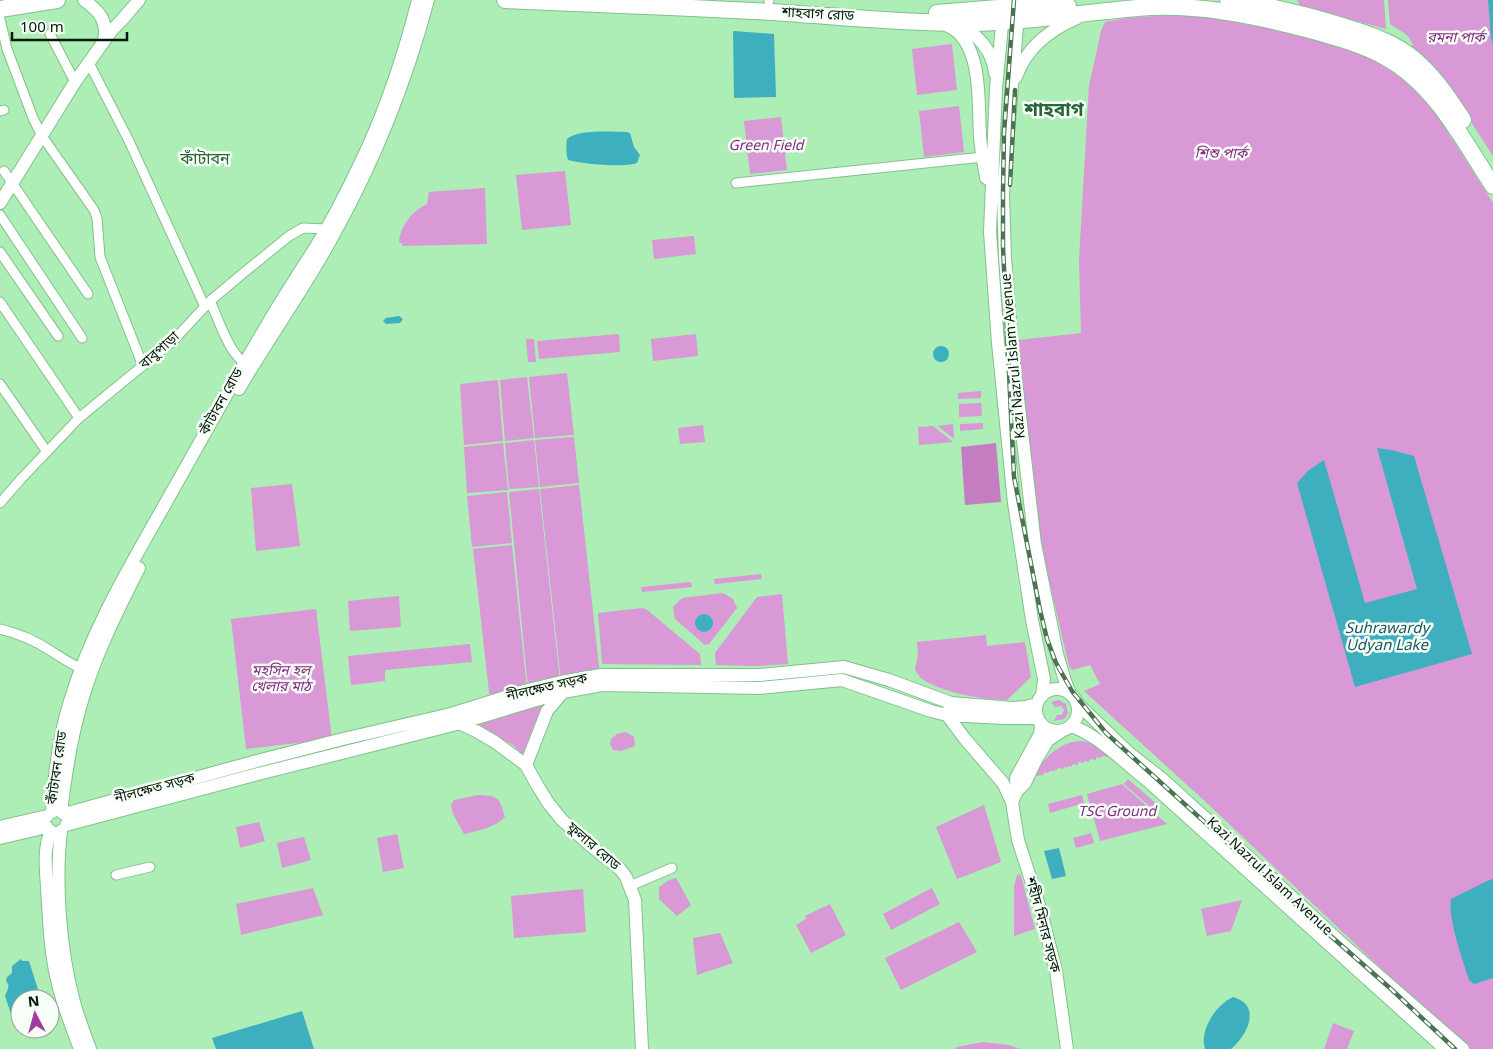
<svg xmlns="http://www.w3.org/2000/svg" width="1493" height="1049" viewBox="0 0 1493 1049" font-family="Georgia,'Noto Sans Bengali',serif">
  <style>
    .green { fill: #d998d6 }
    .forest { fill: #c57dc2 }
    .water { fill: #3eafbe }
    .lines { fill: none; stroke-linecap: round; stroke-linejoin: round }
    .street-casing { stroke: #83c18c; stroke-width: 11 }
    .secondary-casing { stroke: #83c18c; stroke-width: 14 }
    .highway-casing { stroke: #83c18c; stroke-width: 18 }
    .street { stroke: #fff; stroke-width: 9 }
    .secondary { stroke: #fff; stroke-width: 12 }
    .highway { stroke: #fff; stroke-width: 16 }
    .rail-casing { stroke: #4a7351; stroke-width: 4.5 }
    .rail { stroke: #f7fdf7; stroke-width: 2.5; stroke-dasharray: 8; stroke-linecap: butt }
    .labels { text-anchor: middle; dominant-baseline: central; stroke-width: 5; stroke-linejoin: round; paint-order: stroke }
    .street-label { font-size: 14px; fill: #021a07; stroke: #f7fdf7 }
    .park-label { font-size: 14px; font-style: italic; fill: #812b80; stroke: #f7fdf7 }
    .water-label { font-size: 15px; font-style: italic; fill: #195760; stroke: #f7fdf7 }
    .quarter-label { font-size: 16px; fill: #286535; stroke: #f7fdf7 }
    .district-label { font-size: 19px; font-weight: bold; fill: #286535; stroke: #f7fdf7 }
  </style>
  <rect width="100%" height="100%" fill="#adedb6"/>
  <path class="green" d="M1297,0H1384L1386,29L1300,6Z
    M1388,0H1493V156L1445,82L1411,48L1413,44L1407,35L1390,24Z
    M1184,14L1235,18L1356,49L1408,79L1431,106L1493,203V1049H1470L1432,1017L1208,804L1084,691L1100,684L1090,665L1072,670L1069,666L1047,572L1033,496L1019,340L1081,333L1079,260L1089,86L1101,31L1105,22L1128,18Z
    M952,44L957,90L917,95L912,49Z
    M959,106L964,152L924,157L919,111Z
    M781,117L787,170L750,174L744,121Z
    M565,171L571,225L522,230L516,175Z
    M485,188L487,244L402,246V243H399C400,226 412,211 427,204L429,192Z
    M694,236L696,254L654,259L652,240Z
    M619,334L620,352L539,359L537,341Z
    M696,334L698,356L653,361L651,339Z
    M526,339H534L536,362H528Z
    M567,373L574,435L535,438L529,377Z
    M527,377L534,438L505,441L500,380Z
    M498,380L503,441L464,445L460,384Z
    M981,391V398L958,399V393Z
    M981,403L982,416L959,417V404Z
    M983,423V429L960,431V424Z
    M953,424L954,439L938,426Z
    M703,425L705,442L680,444L678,428Z
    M933,426L953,442L919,445L918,427Z
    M574,437L579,483L540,487L535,440Z
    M534,440L539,487L509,489L505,443Z
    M503,443L508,490L467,493L464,447Z
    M292,484L300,546L256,551L251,488Z
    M579,485L600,675L561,681L540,489Z
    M539,489L560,681L528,689L509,492Z
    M507,492L512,543L472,547L467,496Z
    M512,545L527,690L490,701L473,549Z
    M761,574L762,579L715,584L714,579Z
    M691,582L692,587L642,592L641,587Z
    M723,593L733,599L737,608L709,644L705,645L675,619L673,607L682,598Z
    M782,594L788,664L754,666L716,665L715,653L757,597Z
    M399,596L401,627L350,631L348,601Z
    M642,608L646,609L700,654L701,665L602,664L598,613Z
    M316,609L332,739L246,749L231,619Z
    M986,635L987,646L1025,642L1031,677L1007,700C980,699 946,694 922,679C919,677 918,673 915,670L918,655L917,642Z
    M470,644L472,662L385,670V681L351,685L348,656Z
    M1058,700L1066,704L1068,713L1064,719L1054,721L1057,715H1062L1064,710L1061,706L1055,707L1051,702Z
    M546,702L523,755L513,745L474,725Z
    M625,732L630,734L634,737L635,746L621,751L613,750L610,744L611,739L617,734Z
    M1082,741L1091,743L1109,754L1107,757L1103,756L1100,758L1097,757L1095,760L1091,759L1088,762L1085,761L1083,763L1079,762L1077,765L1073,764L1071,767L1068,766L1067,768L1064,767L1063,769L1059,768L1054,771H1050L1048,773L1045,772L1043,775L1035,776C1043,757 1061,741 1082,741Z
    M1128,779L1160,807L1156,812L1124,784Z
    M1122,784L1167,824L1100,841L1087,794Z
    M478,795C499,796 499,797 505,817C496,827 477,831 464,834L453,814L451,805L454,800Z
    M1082,795L1084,803L1050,813L1048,804Z
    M984,805L1001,862L957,879L936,827Z
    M259,822L265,841L240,848L236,827Z
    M1091,833L1094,843L1076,848L1073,838Z
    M397,834L404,868L383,872L377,838Z
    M304,837L311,860L282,868L277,843Z
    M1019,874L1021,876L1035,929L1014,936V887L1017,875Z
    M676,878L691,905L677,916L659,899V887L669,880Z
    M313,888L323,915L241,935L236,904Z
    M932,888L940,904L891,930L883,914Z
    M583,889L586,932L514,938L511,896Z
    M1242,900L1231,931L1207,936L1201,909Z
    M830,904L846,935L811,953L796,925L806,919L805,916Z
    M959,922L977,952L901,990L885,958Z
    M720,933L733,963L697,975L693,938Z
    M1333,1023L1354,1031L1347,1049H1324Z
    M983,1042L1008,1045L1020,1049H955L957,1047Z"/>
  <path class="forest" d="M996,443L1001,502L965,505L961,447Z"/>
  <path class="water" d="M1488,0H1493V46L1491,37Z
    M733,31L774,34L776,97L734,98Z
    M627,132L630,133L634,147L640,155L637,163C623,168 583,164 568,160C566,153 566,146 567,139C579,129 611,132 627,132Z
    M399,316L403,319L400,323L386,324L383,321L386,318Z
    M933 354a8 8 0 1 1 16 0a8 8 0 1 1-16 0Z
    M1377,448L1391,450L1414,456L1472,654L1355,687L1297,483L1309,470L1324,460L1365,603L1417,589Z
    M695 623a9 9 0 1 1 18 0a9 9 0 1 1-18 0Z
    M1059,848L1066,876L1052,879L1044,851Z
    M1493,879V978L1474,984L1469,980L1467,974C1461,954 1448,919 1451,899L1487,881Z
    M21,959L22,961H29L41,999H20V1017L11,1014L5,996C7,990 11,986 6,981L7,977L12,973V966Z
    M1233,997C1262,1005 1248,1035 1231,1049H1205C1199,1030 1216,1005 1233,997Z
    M302,1011L314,1049H216L212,1038Z"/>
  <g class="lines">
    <g class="street-casing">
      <path id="street" d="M769,0V1
        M0,19L7,49L33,118L42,136L94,210L97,218L100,257L143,366
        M50,34L75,82
        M89,63L129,141L205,307
        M0,111L4,110
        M4,171L88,294
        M736,183L983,157
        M0,215L82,338
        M0,252L58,336
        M210,301C218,318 226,344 238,357C240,360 245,362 248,364
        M0,302L79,418
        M0,384L47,452
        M0,503L21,479L79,418L174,340L210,301L241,275L289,236L303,228L326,229L329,231
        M0,629C17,633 36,641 51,651C62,658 72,665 85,670
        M116,875L150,867
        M630,886L672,868"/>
    </g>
    <g class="secondary-casing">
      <path id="secondary" d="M84,0C100,12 108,21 104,41
        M1018,14L1003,194L1005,257L1012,347L1035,544L1057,654L1065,681L1070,694
        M1003,15L996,88L990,232L998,343L1014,503L1032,620L1044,679L1042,696
        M942,23C945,25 949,26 952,28C983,47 978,105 980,136C981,150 984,165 986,178
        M957,24C977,33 993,51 995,73
        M1016,77C1026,48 1049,30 1077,18
        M0,203L75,82L112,30L121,21L139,0
        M239,389C269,337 305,288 334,234C375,160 406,82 428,0
        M1036 710a21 21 0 1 1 42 0a21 21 0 1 1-42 0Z
        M1077,703L1129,753L1161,778L1269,876L1339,941L1463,1049
        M949,710L947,715L965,739L1003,783L1012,802L1018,840L1040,908L1056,971L1067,1049
        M457,722L476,731L495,742L526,765L537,785L549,804L562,820L591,846L620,869L626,877L635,900L642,1049
        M1071,726C1097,734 1126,764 1148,781L1445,1049
        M526,765L547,711L563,692
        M1017,791L1016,778L1040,734L1041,724
        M1012,802L1017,791L1025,783L1037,758L1048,740L1062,731
        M52,812C54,775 59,736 70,701C93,625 135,558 173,490C207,430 240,369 276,310C292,283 310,257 326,230C340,205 355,175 367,149C389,101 405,51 418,0
        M61,812C66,771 72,731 85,691C98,649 119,608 139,568
        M64,814L257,761L343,739L451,714L528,690L561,682L601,675H760L844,667L889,680L951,703L1013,708L1025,707L1037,704
        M66,825L258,774L457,724L563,692L602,685L759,688L842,680L931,711L947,715L1004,718H1038
        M0,827L47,816
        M51,831C43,849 46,869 47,888C49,920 50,953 58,984C63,1006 72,1027 80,1049
        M61,831C55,882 60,949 73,998C77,1015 84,1032 90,1049
        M0,838L47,827"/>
    </g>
    <g class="highway-casing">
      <path id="highway" d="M505,0C594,4 683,7 771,12C834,16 898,23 962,23C1021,23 1078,13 1137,8C1196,3 1253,15 1310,30C1335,37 1362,44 1385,57C1435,84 1463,140 1493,186
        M1228,0C1266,5 1303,14 1339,25C1365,33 1395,42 1415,60C1435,77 1449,99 1463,120
        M0,9L57,0
        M937,13L1010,7L1068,6"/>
    </g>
    <use href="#street" class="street"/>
    <use href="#secondary" class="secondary"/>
    <use href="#highway" class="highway"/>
    <g class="rail-casing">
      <path id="rail" d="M1014,0L1004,133L1003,192V247L1014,477L1040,610L1047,639L1056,663L1072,691L1106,733L1325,931L1391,989L1455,1049
        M1010,185L1015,90"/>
    </g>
    <use href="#rail" class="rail"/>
  </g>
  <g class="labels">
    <g class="street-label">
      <text transform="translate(818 15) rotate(3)">শাহবাগ রোড</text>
      <text transform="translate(160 351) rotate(-42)">বাবুপাড়া</text>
      <text transform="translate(1014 356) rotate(-95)">Kazi Nazrul Islam Avenue</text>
      <text transform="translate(222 402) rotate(-61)">কাঁটাবন রোড</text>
      <text transform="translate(547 688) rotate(-13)">নীলক্ষেত সড়ক</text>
      <text transform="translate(58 768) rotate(-82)">কাঁটাবন রোড</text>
      <text transform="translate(155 789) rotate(-15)">নীলক্ষেত সড়ক</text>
      <text transform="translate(593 847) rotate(41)">ফুলার রোড</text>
      <text transform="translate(1269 877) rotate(43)">Kazi Nazrul Islam Avenue</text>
      <text transform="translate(1042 925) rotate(75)">শহীদ মিনার সড়ক</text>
    </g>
    <g class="park-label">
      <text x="1456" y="38">রমনা পার্ক</text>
      <text x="766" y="146">Green Field</text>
      <text x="1221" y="154">শিশু পার্ক</text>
      <text x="281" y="671">মহসিন হল<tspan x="281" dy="16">খেলার মাঠ</tspan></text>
      <text x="1117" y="812">TSC Ground</text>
    </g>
    <g class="water-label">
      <text x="1387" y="629">Suhrawardy<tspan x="1387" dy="17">Udyan Lake</tspan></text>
    </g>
    <g class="quarter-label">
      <text x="205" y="160">কাঁটাবন</text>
    </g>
    <g class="district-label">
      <text x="1054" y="111">শাহবাগ</text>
    </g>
  </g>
  <g transform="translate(35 1014) rotate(354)"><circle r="24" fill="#f7fdf7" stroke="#95a297"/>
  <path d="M0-4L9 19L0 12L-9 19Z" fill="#a13ba0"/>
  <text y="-8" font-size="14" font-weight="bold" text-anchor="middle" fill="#021a07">N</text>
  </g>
  <path d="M12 32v8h115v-8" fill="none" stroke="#021a07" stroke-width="2.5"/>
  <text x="20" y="32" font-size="15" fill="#021a07" stroke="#f7fdf7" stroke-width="4" paint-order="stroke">100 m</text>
</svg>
